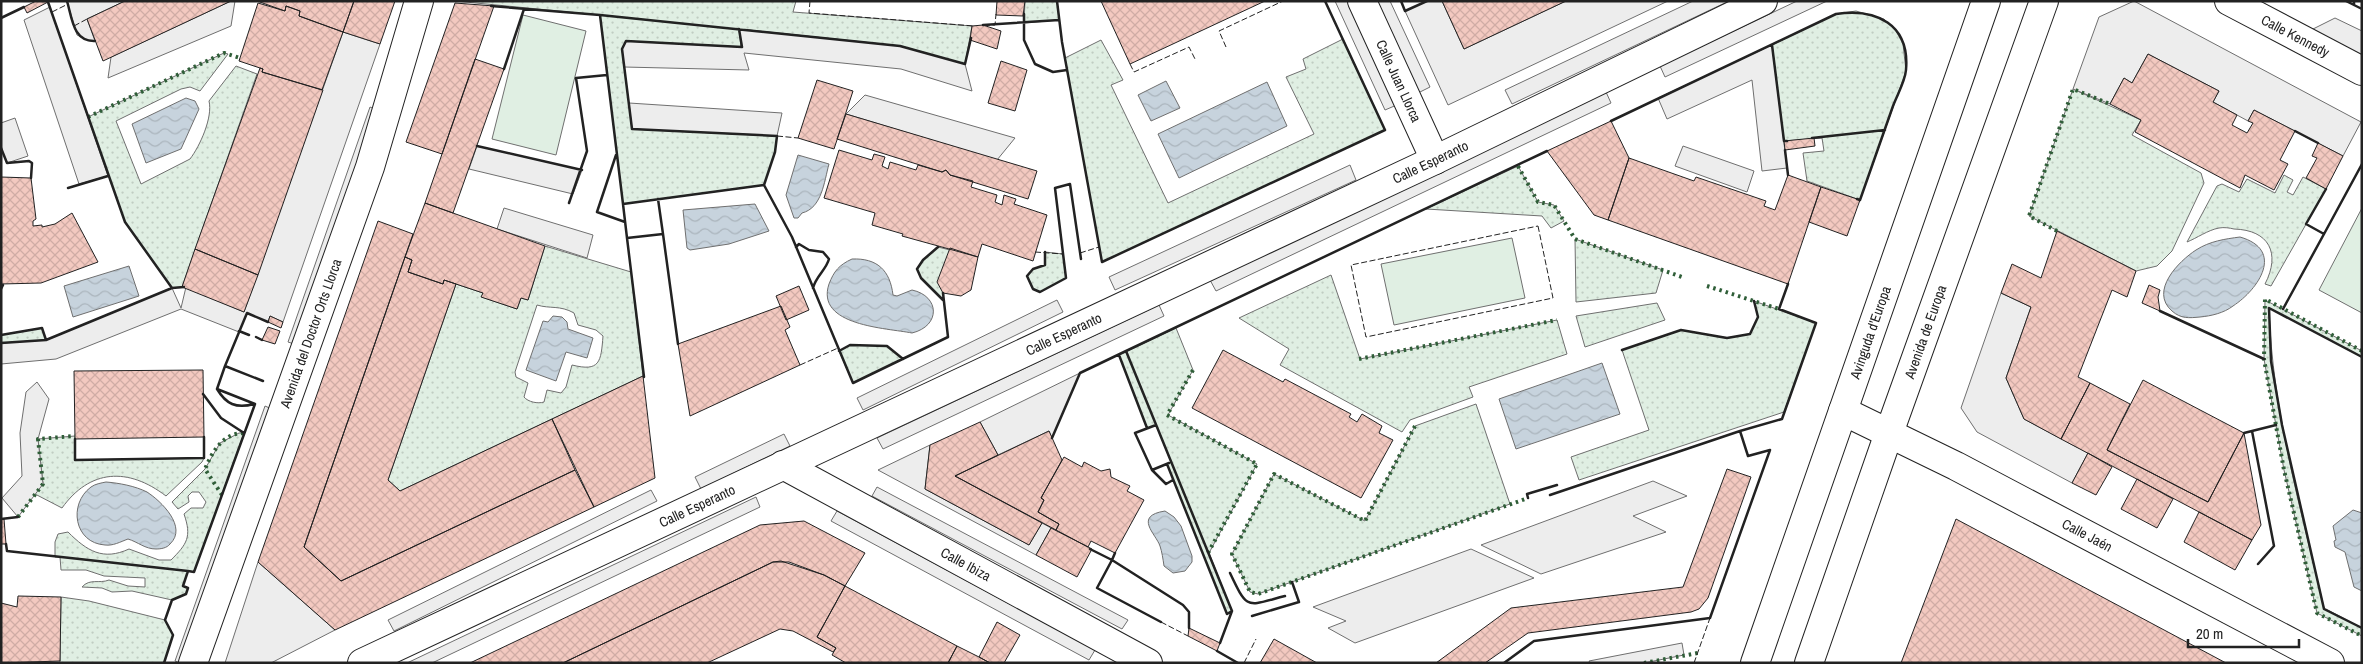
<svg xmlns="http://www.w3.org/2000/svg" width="2363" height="664" viewBox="0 0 2363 664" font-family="'Archivo Narrow',sans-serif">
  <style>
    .grass { fill: #e0efe3; stroke: #6f6f6f }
    .park { fill: url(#park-dots); stroke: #6f6f6f; fill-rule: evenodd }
    .parking { fill: #ededed; stroke: #6f6f6f }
    .water { fill: url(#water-waves); stroke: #6f6f6f }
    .building { fill: url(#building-cross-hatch); stroke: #222 }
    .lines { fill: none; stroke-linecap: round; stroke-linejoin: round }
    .minor-casing { stroke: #222; stroke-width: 30 }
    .secondary-casing { stroke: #222; stroke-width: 30 }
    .minor { stroke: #fff; stroke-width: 28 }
    .secondary { stroke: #fff; stroke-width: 28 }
    .hedge { stroke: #2f5e38; stroke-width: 4; stroke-dasharray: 2.5 4; stroke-linecap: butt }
    .fence { stroke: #222; stroke-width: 1; stroke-dasharray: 6 2.5; stroke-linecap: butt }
    .wall { stroke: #222; stroke-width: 2.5 }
    .labels { text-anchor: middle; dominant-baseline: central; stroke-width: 4; stroke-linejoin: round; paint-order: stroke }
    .street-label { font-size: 14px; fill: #222; stroke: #fff }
  </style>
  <defs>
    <pattern id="park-dots" width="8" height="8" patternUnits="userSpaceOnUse" patternTransform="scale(1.25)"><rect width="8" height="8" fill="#e0efe3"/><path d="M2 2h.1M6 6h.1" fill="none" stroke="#c0cdc2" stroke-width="1.8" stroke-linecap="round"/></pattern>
    <pattern id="water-waves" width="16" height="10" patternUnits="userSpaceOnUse" patternTransform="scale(1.25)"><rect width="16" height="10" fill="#c7d3dd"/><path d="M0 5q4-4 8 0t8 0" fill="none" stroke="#abb5bd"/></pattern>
    <pattern id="building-cross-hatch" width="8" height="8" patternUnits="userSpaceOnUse" patternTransform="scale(1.25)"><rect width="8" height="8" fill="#f3c9c0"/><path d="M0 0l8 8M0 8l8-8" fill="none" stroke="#d0aca5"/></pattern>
  </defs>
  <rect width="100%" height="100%" fill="#fff"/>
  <path class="grass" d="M523,15L586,31L556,155L492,139Z
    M2362,208V313L2319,290Z
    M1512,238L1525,298L1394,325L1381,264Z"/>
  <path class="park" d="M455,1H796L793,12L972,26L965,64L900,46L739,29L742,47L626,41L622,49L632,129L777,136L775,152L764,185L623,204L600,15Z
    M1025,1H1057L1059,20L1024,23Z
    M1856,11L1884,19L1896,31L1903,44L1906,71L1860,200L1807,181L1803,153L1824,151L1822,138L1784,141L1772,45L1836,14Z
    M1343,39L1385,130L1102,262L1065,58L1101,40L1123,80L1111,85L1168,203L1314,134L1286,77L1306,69L1303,59Z
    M224,53L228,54L200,91L190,87L181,89L116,121L141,184L190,159C200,146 213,117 209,101L236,66L257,74L182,287L172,288L125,222L88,117Z
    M2073,89L2141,120L2132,135L2201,173L2204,183L2172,251L2157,266L2136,271L2029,216Z
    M1518,166L1538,202L1554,205L1564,221L1551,228L1542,216L1426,209Z
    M2284,175L2293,180L2287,192L2293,195L2303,177L2326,189L2271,286L2265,284C2281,253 2269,230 2234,229C2230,228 2224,227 2219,228C2208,230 2197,238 2187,242L2217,186L2222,184L2239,192L2247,179L2275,193Z
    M1575,239L1663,270L1656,293L1576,302Z
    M545,246L631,272L643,376L400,491L388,480L456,284L483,293L482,297L517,309L521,298L528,300ZM537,305C550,309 560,305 574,313L578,325L596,330L603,336C601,362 600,372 572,365L566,387L561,393L547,390L544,402C538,404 528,402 524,397L528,383L516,377L515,372Z
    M938,247L950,250L943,300L921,278L917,269L923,260Z
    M1045,252L1063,254L1066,278L1040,292L1033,289L1027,276L1033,269L1045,265Z
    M1331,275L1360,359L1557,320L1567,354L1469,387L1473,397L1410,420L1402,432L1280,365L1289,349L1239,318Z
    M2265,300L2362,351V357L2269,308C2272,410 2301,509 2324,608L2362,628V636L2317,613L2284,470L2264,359Z
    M1754,301L1816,323L1784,412L1579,480L1571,457L1649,430L1622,350L1681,330L1727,338L1750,334L1758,317Z
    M1657,303L1665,320L1585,347L1576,316Z
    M42,328L46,340L1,343V335Z
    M1176,328L1193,370L1168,415L1257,464L1209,553L1232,611L1227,614L1167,464L1171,462L1156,425L1147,428L1119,355Z
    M850,345L887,346L903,359L853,383L839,351Z
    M1476,404L1510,504L1258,594L1250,592L1232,554L1274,474L1365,521L1415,426Z
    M239,433H244L194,572L188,571L183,586L188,588L186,594L172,600L132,591L112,592L102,588L82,587C90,578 99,584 109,580L128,586L145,587V578L104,576L86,570H61L60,557H55V542L58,534L68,532C87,551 103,561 129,549L159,560H171C187,544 192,537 184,514L191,508H203L206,502L199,492H192L188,496L189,502L178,509L172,502L205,469L220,443Z
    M75,436V460L204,458L202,462L166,496C128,467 90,469 62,508L35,494L43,484L38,439Z
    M61,597L89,601L165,620L173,635L164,663H60Z"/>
  <path class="parking" d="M67,1H125L87,19L95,41H90L77,35Z
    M231,1H235L231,26L108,78L111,57Z
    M1335,1H1352L1399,104L1385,110Z
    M1373,1H1390L1430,87L1416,94Z
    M1427,1H1442L1464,49L1566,1H1668L1448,105L1405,11Z
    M1693,1H1729L1512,104L1505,90Z
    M1797,1H1827L1665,77L1660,66Z
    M2134,1L2361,122L2343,156L2254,110L2248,121L2237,115L2213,102L2219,91L2148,54L2132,83L2124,78L2110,104L2073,89L2099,17Z
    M50,7L108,176L79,184L24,20Z
    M2335,18L2362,31V56L2311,30Z
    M739,29L901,46L965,64L972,91L901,69L744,53L749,70L624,67L622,49L626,41L741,47Z
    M343,32L380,44L283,322L270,316L268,322L247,313L239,332L181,309L56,359L1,364V343L46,340L172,288L181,308L186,287L244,312Z
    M1772,45L1787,168L1762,171L1752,80L1667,119L1658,98Z
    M1606,92L1611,103L1216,291L1210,280Z
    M865,95L1015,138L997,160L846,114Z
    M629,103L782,113L777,136L632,129Z
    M370,107L379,111L297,345L288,342Z
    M15,118L28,156L7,163L1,148V123Z
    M477,146L582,170L573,194L469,169Z
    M1683,146L1754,171L1747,192L1675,166Z
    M1350,165L1356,180L1115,290L1109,277Z
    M504,208L593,235L587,258L497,229Z
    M2001,293L2031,307L2006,378L2024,419L2088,453L2072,483L1977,432L1961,408Z
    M1057,300L1063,312L863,410L857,398Z
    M1159,305L1164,316L883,449L877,438Z
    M1080,373L1052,438L1049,431L998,455L980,422Z
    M37,382L49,399L38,439L43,484L18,517L2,498L22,476L20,433L26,392Z
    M265,406L274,410L180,663L175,661Z
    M784,434L790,446L701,489L695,477Z
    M930,445L925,489L1029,545L1042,523L1051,528L1036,555L878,470Z
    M1653,481L1687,496L1633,516L1666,532L1541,574L1481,545Z
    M877,487L1128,620L1122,629L872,496Z
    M651,490L657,501L394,631L388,620Z
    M756,497L760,507L432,663H407Z
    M837,511L1095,650L1089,660L831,521Z
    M1471,549L1534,578L1355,643L1328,628L1346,621L1313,607Z
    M258,562L335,630L271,663H225Z
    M1682,643L1684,655L1644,663H1590L1589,661Z"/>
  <path class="water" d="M1166,81L1180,108L1151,121L1138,95Z
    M1267,82L1287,126L1179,178L1158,134Z
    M186,98L195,101L199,109L181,149L146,163L132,124Z
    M798,155L829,164C824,182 822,208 802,213L798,218H794L786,195Z
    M755,204L769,231L729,244L690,250L687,248L683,210Z
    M2240,237C2285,250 2259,289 2233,306C2224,313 2211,316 2200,317C2189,318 2181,319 2172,311C2149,291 2179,261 2196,250C2210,241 2225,239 2240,237Z
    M852,259C877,258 890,270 893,295L897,296L912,290C940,296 941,326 912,333C887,328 815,326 829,284C834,271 839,265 852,259Z
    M129,266L139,296L73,317L64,286Z
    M553,316L562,317L567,322L568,329L593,338L587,358L566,352L556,381L526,370L543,321L548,322Z
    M1602,363L1620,414L1516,449L1499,399Z
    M106,482C119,483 135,486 147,492C161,501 188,527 170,544C167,548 161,549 156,549C145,549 138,542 128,539C120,542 113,546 105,545C74,543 68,504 91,487C95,484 101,483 106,482Z
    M2353,510L2362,513V591L2354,587L2345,552L2335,547L2334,541L2336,540L2333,526Z
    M1165,511L1174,517L1181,526L1192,556V562L1185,571L1173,573L1164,566C1163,559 1162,552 1160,546C1156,534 1133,516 1165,511Z"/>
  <path class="building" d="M36,1L48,2L27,13L24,7Z
    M125,1H231L103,61L87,19Z
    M257,1H354L343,32L299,16L300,11L286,6L285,11Z
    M354,1H395L380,44L343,32Z
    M997,1H1025L1023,16L996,15Z
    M1101,1H1265L1130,64Z
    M1442,1H1566L1464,49Z
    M258,3L285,11L286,6L300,11L299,16L343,32L322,90L262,72L263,69L239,61Z
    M455,3L494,6L442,154L406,142Z
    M983,25L1001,31L997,49L970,40L972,26Z
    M2148,54L2219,91L2213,102L2237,115L2232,125L2247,133L2253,123L2248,121L2254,110L2295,131L2280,160L2288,164L2274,190L2245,175L2240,188L2135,132L2141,120L2110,104L2124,78L2132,83Z
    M475,59L504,69L453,213L425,203Z
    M1001,61L1027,70L1015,111L988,103Z
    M260,68L263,69L262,72L323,90L258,275L195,249Z
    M817,80L853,91L834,149L798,138Z
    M846,114L1037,171L1028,199L950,175L946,170L942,172L837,139Z
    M1611,121L1629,158L1608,220L1594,215L1547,151Z
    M1814,138L1815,146L1785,150L1784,141Z
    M2318,143L2343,156L2326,189L2306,178L2317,158L2312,156Z
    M839,150L872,160L874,154L885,157L882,166L888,169L890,162L916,170L918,165L942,172L946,170L950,175L973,181L971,187L997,195L995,202L1002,205L1004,195L1016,199L1014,204L1047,215L1033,261L982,244L978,257L902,236L903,234L872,225L875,213L824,198Z
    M1629,158L1694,181L1696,177L1766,201L1764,206L1775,210L1788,175L1821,187L1788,284L1608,220Z
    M1,177L31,178L36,219L33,221V226L42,225V227L55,224L72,213L98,262L41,283L1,284Z
    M1821,187L1860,200L1847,236L1809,222Z
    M425,203L545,246L528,300L521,298L517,309L481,297L483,293L444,280L443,284L408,272L412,260L405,257Z
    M378,221L413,234L304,547L341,581L575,470L594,507L335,630L258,562Z
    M2057,231L2136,271L2127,297L2112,290L2078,377L2090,383L2061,439L2024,419L2006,378L2031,307L2001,293L2012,264L2041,278Z
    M950,248L978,257L971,290L961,296L943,293L937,282Z
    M195,249L258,275L244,312L182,287Z
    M405,257L412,260L408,272L443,284L444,280L456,284L388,480L400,491L552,419L575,470L341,581L304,547Z
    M2149,285L2160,290L2158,297L2160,311L2142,303Z
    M799,286L809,310L786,320L776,296Z
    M781,306L790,327L785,330L800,365L690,416L678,344Z
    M270,316L283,322L281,328L268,322Z
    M268,327L280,331L275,344L262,340Z
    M1223,350L1283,382L1285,379L1351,414L1349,417L1357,422L1362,414L1382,426L1379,433L1393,440L1361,498L1192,408Z
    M203,370L204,437L75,439L74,371Z
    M643,376L655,478L594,507L552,419Z
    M2143,380L2244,433L2208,502L2107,450Z
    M2090,383L2130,404L2107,450L2208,502L2244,433L2261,525L2252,540L2061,439Z
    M980,422L998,455L955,476L1042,523L1029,545L925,489L930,445Z
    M1049,431L1062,460L1041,498L1044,500L1038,512L1059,524L1056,530L955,476Z
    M2088,453L2112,467L2096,495L2072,483Z
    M1064,457L1082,467L1084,462L1101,471L1110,469L1111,477L1130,486L1127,491L1144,500L1115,553L1091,541L1088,547L1056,530L1059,524L1038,512L1044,500L1041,498Z
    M1727,469L1751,477L1708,598L1699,609L1691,612L1528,633L1485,663H1436L1511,608L1683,587Z
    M2137,479L2173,499L2157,528L2121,509Z
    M2199,512L2252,540L2235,570L2184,542Z
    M1,519H4L6,544H1Z
    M1956,519L2226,663H1901Z
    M804,521L865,553L845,586L824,575L789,562H773L563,663H470L760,525Z
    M1051,528L1092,549L1077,577L1036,555Z
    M781,561L824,575L845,586L817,637L836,648L833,652L793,631L780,629L707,663H563L773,562Z
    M845,586L957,646L948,663H846L832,655L836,648L817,637Z
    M18,596L61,597L60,661L1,663V603L17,607Z
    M997,622L1020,635L1004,663H990L979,657Z
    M1189,628L1220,643L1217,651L1188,636Z
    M1274,639L1317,663H1260Z
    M957,646L979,657L990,663H948Z"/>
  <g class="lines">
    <g class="minor-casing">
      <g id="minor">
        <path id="s1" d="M1362,1L1435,160"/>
        <path id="s2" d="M2229,1L2362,71"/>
        <path id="s3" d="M1843,411L1956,466L2330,663"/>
        <path id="s4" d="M783,465L1148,663"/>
        <path id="s5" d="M193,663L370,167L419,1"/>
        <path id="s6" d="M362,663L1435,160L1763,1"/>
      </g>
    </g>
    <g class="secondary-casing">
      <g id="secondary">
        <path id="s7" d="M1755,663L1986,1"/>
        <path id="s8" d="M1809,663L1889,433L2044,1"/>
      </g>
    </g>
    <use href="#minor" class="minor"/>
    <use href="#secondary" class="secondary"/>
    <path class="hedge" d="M88,117L224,53L240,58
      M1518,166L1538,202L1554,205L1575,239L1682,277
      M2057,231L2029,216L2073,89L2110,104
      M1707,286L1779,309
      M2362,351L2265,299L2264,359L2284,470L2317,613L2362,636
      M1359,359L1557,320
      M1193,370L1167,415L1257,464L1208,553
      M1415,426L1365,521L1274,474L1232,554L1250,592L1258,594L1528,498
      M222,495L205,469C212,452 223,433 244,433
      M18,517L43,484L38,439L75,436
      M1644,663L1698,653"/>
    <path class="fence" d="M810,1L809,13L974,26
      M52,12L68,4
      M984,25H995L996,14
      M74,26L87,19
      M1226,47L1219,31L1283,1
      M1130,64L1134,72L1189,47L1196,61
      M777,136L798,138
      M1538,226L1553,298L1366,337L1351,265Z
      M1035,252L1063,254
      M1080,253L1099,247
      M800,365L838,348
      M1161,622L1188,636
      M1244,663L1256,639
      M1694,663L1710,618"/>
    <path class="wall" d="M67,1C72,18 73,42 95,41
      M1057,1L1062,42L1102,262L1385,130L1325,1
      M1401,1L1405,11L1427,1
      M2346,1L2354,5V1
      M48,2L125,222L172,288
      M2354,5L2362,9
      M491,6L600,15
      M1024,14V40L1035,64L1053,72L1067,70
      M1,18L24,7
      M983,25L1059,20
      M739,29L742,47L626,41L622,49L632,129L777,136L775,152L764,185
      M1772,45L1784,141H1787
      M504,69L524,9
      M1611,121L1836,14C1876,8 1910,24 1906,70C1905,82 1897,95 1893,106C1882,137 1871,169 1860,200L1857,199
      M2295,131L2318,143
      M1812,138L1885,130
      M477,146L582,170
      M1,148L7,163L29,161L32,163L31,178
      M1785,150L1788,175
      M616,155L597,212L625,222
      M68,188L108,176
      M2326,189L2306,224L2324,234L2362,164
      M658,199L663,234
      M569,203L587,151L576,78L607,75
      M623,204L627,238L663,234L678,344
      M627,238L644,377
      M796,247L799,244L809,250L823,252L829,259C826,270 816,276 813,288
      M938,247L923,260L917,269L921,278L943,300
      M1045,252V265L1033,269L1027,276L1033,289L1040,292L1066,278L1055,188L1070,184L1081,259
      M1,289L3,285
      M943,293L948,337L853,383L792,237L764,185L623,204L600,15L900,46L965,64L971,38
      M2283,309L2324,234
      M2160,311L2264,359
      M239,331L249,335
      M1,335L42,328L46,340
      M256,337L262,340
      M1,343L46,340L172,288L184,287
      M1622,350L1681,330L1727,338L1750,334L1758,317L1754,301
      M839,351L850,345L887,346L903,359
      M1119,355L1147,428
      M2362,357L2269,308L2271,361L2282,425L2324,609L2362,628
      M225,366L247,313L268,322
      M217,389C226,404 236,409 254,404
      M203,394L221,418L244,433
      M1156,425L1135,433L1152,470L1169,463
      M2252,431L2274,546L2258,564
      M2244,433L2276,425
      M1052,438L1080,373L1126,351
      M75,439V460L204,458V437
      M1167,464L1227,614L1232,611
      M1152,470L1166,484L1173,480
      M1550,495L1740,431
      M1528,498L1527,494L1557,485
      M1,519L18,517
      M6,544L7,551L188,571
      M1090,549L1112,560L1115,553
      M1230,573C1248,611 1246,606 1285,596
      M1252,616L1299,602L1292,582
      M1161,622L1097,588L1112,560L1183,605L1189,612V628
      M1220,643L1232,611L1126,351L1547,151
      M1217,651L1238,663
      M164,663L173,635L165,620L172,600L186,594L188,588L183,586L188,571L194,572L255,404L217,389L225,366L263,381
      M1504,663L1534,641L1710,618L1770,450L1748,456L1740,431L1782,419L1816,323L1779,309L1788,284"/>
  </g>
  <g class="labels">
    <g class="street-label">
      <text stroke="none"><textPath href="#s2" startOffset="75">Calle Kennedy</textPath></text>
      <text stroke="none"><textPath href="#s1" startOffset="88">Calle Juan Llorca</textPath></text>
      <text stroke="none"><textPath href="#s6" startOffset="1180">Calle Esperanto</textPath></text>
      <text stroke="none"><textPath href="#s7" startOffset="350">Avinguda d'Europa</textPath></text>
      <text stroke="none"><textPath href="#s8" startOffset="351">Avenida de Europa</textPath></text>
      <text stroke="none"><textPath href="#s5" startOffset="350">Avenida del Doctor Orts Llorca</textPath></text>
      <text stroke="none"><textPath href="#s6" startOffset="775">Calle Esperanto</textPath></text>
      <text stroke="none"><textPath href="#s6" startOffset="370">Calle Esperanto</textPath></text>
      <text stroke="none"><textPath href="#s3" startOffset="274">Calle Jaén</textPath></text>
      <text stroke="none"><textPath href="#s4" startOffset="208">Calle Ibiza</textPath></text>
    </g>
  </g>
  <rect width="2363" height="664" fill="none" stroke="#222222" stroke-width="5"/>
  <path d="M2188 639v8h111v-8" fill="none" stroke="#222222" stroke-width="2.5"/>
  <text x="2196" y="639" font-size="15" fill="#222222" stroke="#ffffff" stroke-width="4" paint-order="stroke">20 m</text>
</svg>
